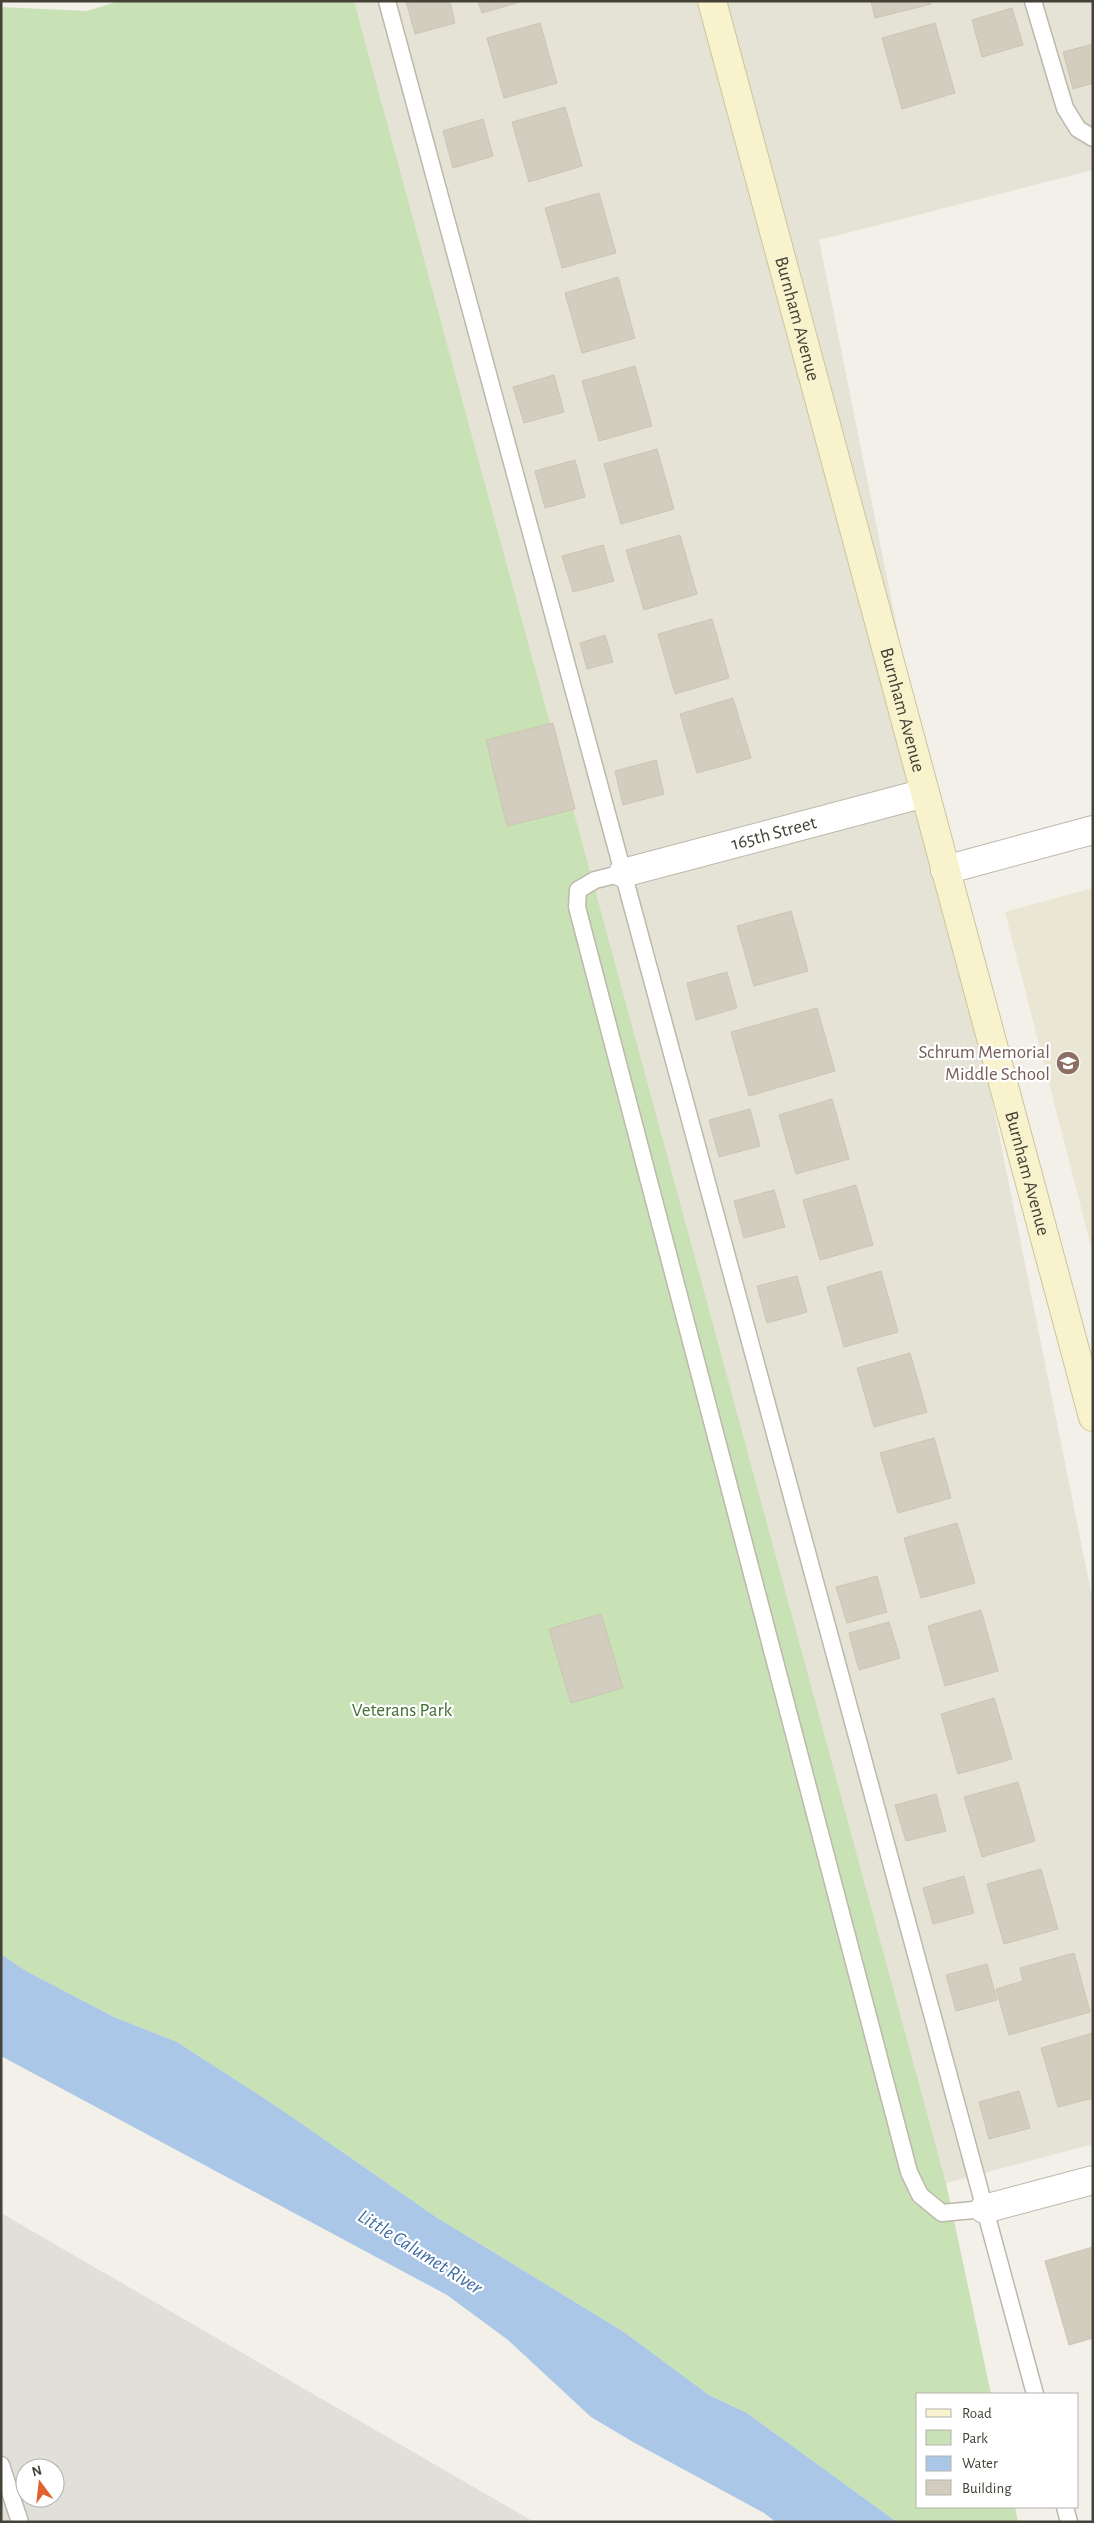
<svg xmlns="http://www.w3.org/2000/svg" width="1094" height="2523" viewBox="0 0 1094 2523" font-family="'Alegreya Sans',sans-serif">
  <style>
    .residential { fill: #e5e2d6 }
    .industrial { fill: #e1dfd9; fill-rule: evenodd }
    .education { fill: #e9e6d3 }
    .green { fill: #c8e1b5 }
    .water { fill: #abc7e7 }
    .building { fill: #d2cdbf; stroke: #ccc5b3 }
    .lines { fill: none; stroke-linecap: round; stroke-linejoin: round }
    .service-casing { stroke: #bcb8ab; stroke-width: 19 }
    .minor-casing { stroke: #bcb8ab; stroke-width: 30 }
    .secondary-casing { stroke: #ccc59d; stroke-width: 30 }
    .service { stroke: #fff; stroke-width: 16 }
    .minor { stroke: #fff; stroke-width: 28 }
    .secondary { stroke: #f8f3cc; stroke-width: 28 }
    .labels { text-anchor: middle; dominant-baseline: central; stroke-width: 4.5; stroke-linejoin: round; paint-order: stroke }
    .street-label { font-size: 19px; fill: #444137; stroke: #fff }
    .education-label { font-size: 19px; fill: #785e54; stroke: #fff; text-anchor: end }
    .park-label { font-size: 19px; fill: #416f32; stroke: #fff }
    .water-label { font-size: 20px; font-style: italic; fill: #3e6ba3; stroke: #fff }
  </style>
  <rect width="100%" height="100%" fill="#f2f0e8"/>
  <path class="residential" d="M354,1H1093V170L819,240L1093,1602V2144L946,2183Z"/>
  <path class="industrial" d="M1,2213L534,2522H1ZM25,2468H55V2498H25Z"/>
  <path class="education" d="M1093,888V1254L1005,912Z"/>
  <path class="green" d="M119,1H354L946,2183L991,2394H918V2507H1015L1018,2522H897L747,2413L709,2395L624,2332L436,2217L279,2108L177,2042L114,2017L26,1971L1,1954V7L87,11Z"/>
  <path class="water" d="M1,1954L26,1971L114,2017L177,2042L279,2108L436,2217L624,2332L709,2395L747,2413L897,2522H776L764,2513L633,2442L591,2417L508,2340L447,2295L1,2056Z"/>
  <path class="building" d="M406,1H450L455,23L415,34Z
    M478,1H524L482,13Z
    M871,1H930L931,4L875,18Z
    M1012,8L1023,45L982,57L972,20Z
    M540,23L557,83L504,98L487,38Z
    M935,23L955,93L902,109L882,38Z
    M1093,44V83L1073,89L1063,52Z
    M565,107L582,166L529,182L512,122Z
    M483,119L493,156L453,168L443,131Z
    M599,193L616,253L562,268L545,208Z
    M618,277L635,338L582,353L565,293Z
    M635,366L652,426L599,441L582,381Z
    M554,375L564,412L524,423L513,387Z
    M657,449L674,509L621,524L604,464Z
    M575,460L585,497L545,508L535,471Z
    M680,535L697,594L644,610L626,550Z
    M603,545L614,581L573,592L562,556Z
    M712,619L729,678L675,694L658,634Z
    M605,635L613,662L587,669L580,643Z
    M733,698L751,758L697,773L680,714Z
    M553,723L575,809L507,826L486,740Z
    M656,760L664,794L623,805L615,771Z
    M791,911L808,971L754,986L737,926Z
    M727,972L737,1008L696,1020L687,983Z
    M817,1008L835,1071L749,1096L731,1032Z
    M832,1099L849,1159L796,1174L779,1115Z
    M750,1109L760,1146L719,1157L709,1120Z
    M856,1185L873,1245L820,1260L803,1200Z
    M774,1190L785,1227L744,1238L734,1201Z
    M881,1271L898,1332L844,1347L827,1287Z
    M797,1276L807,1312L767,1323L757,1286Z
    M910,1353L927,1412L874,1427L857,1368Z
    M934,1438L951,1498L898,1513L880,1453Z
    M957,1523L975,1583L921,1598L904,1538Z
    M877,1576L887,1612L847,1623L836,1587Z
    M981,1610L998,1671L945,1686L928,1626Z
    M601,1614L623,1688L571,1703L549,1629Z
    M889,1622L900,1658L859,1670L849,1633Z
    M994,1698L1012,1759L958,1774L941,1714Z
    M1018,1782L1035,1841L982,1857L964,1797Z
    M936,1794L946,1831L906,1841L895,1805Z
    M1041,1869L1058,1929L1004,1944L987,1884Z
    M964,1876L974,1913L933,1924L923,1888Z
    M1074,1953L1090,2012L1009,2035L996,1989L1023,1981L1020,1968Z
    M987,1964L997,2000L956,2011L946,1975Z
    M1093,2033V2098L1058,2107L1041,2048Z
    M1019,2091L1030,2128L989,2139L979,2102Z
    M1093,2247V2338L1069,2345L1045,2261Z"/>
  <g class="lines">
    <g class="service-casing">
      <path id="service" d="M387,1L1035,2394
        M1033,1L1065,108L1078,129L1093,138
        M623,873L595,880L578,890L577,907L909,2172L920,2195L942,2213L984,2209
        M1,2465L20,2522
        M1065,2507L1069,2522"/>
    </g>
    <g class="minor-casing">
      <g id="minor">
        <path d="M945,870L1093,830"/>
        <path id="s1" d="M623,873L925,793"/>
        <path d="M984,2209L1093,2180"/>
      </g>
    </g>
    <g class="secondary-casing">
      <g id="secondary">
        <path id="s2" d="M712,1L1093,1417"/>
      </g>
    </g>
    <use href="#service" class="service"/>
    <use href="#minor" class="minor"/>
    <use href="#secondary" class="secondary"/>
  </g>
  <defs>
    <g id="school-disc" transform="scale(1.25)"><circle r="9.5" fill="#8d6e63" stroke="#fff"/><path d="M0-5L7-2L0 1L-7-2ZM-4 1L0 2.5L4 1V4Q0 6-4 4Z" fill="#fff"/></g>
  </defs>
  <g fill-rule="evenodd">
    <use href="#school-disc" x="1068" y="1063"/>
  </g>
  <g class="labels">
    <g class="street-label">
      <text stroke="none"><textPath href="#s2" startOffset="329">Burnham Avenue</textPath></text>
      <text stroke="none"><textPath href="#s2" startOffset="734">Burnham Avenue</textPath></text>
      <text stroke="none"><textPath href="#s1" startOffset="156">165th Street</textPath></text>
      <text stroke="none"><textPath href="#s2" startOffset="1214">Burnham Avenue</textPath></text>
    </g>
    <g class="education-label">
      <text x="1050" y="1052">Schrum Memorial<tspan x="1050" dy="22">Middle School</tspan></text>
    </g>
    <g class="park-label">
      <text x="402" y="1710">Veterans Park</text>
    </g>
    <g class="water-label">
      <text transform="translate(420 2252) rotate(32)">Little Calumet River</text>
    </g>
  </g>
  <rect width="1094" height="2523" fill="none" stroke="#444137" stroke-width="5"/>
  <rect x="916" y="2393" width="162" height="115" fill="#ffffff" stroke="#b4b3af"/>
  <rect x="926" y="2409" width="25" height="8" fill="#f8f3cc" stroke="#b4b3af"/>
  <text x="962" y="2418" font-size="15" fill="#444137">Road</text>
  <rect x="926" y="2430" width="25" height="15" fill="#c8e1b5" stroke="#b4b3af"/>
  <text x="962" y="2443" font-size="15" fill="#444137">Park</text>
  <rect x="926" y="2456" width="25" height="15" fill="#abc7e7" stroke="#b4b3af"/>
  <text x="962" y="2468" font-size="15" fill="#444137">Water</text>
  <rect x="926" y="2480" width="25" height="15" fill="#d2cdbf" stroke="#b4b3af"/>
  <text x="962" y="2493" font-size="15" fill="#444137">Building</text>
  <g transform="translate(40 2483) rotate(345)"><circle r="24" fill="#ffffff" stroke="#b4b3af"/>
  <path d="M0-4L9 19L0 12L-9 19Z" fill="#e06231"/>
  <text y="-8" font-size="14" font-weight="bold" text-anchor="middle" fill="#444137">N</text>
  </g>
</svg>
